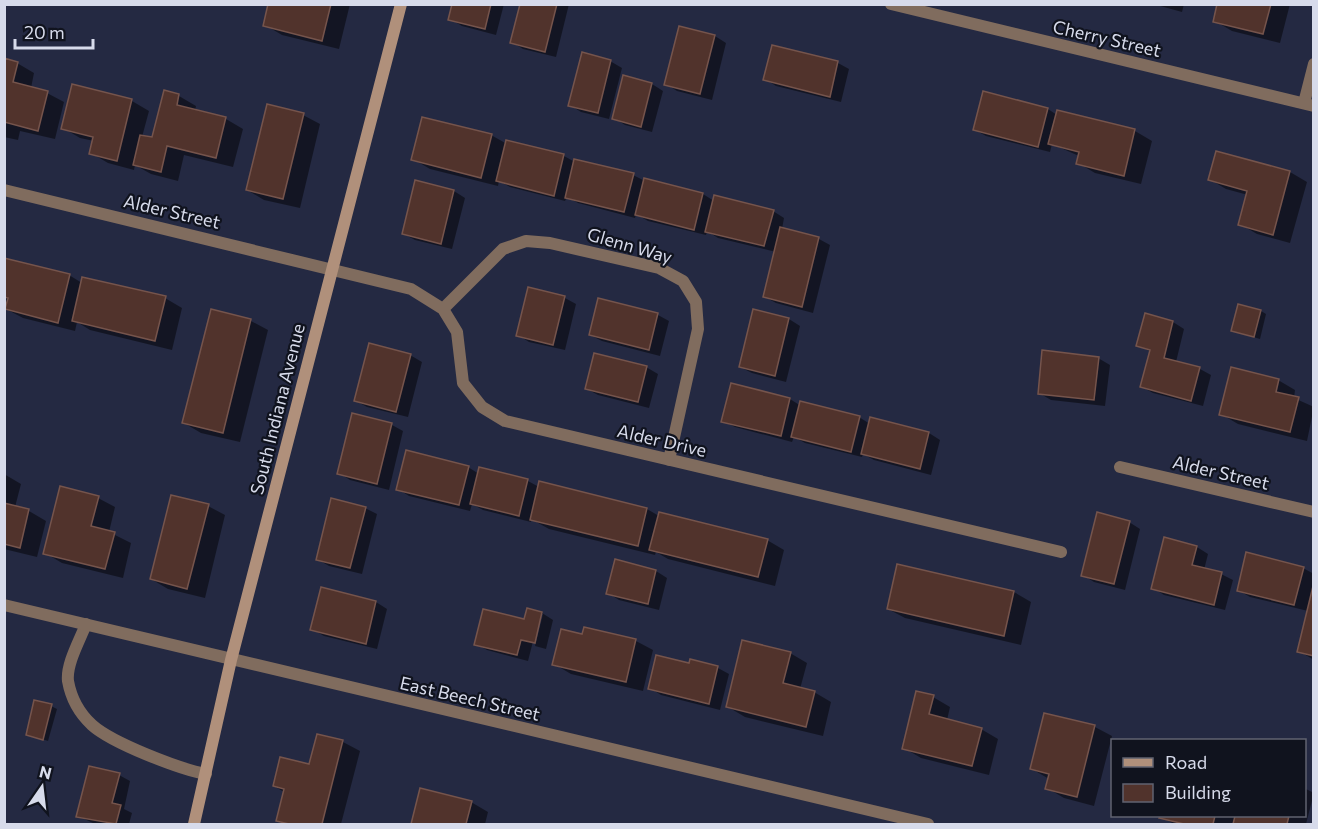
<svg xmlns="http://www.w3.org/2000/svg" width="1318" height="829" viewBox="0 0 1318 829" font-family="Commissioner,sans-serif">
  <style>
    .shadow { fill: #0007 }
    .building { fill: #51332c; stroke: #75544c; stroke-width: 1.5 }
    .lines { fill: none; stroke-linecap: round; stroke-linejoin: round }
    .lane { stroke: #806c5e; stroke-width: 12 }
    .street { stroke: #806c5e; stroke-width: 12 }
    .secondary { stroke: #b0907b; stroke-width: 12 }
    .labels { text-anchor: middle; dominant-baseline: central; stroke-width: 4.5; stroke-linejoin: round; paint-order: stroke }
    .street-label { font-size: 18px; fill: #d7dbeb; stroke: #10131e }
  </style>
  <rect width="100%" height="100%" fill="#242942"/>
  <path class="shadow" d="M293,4H350L339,49L282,35L265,25Z
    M454,4H504L496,35L462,26L450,19Z
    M521,4H569L556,57L523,49L512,42Z
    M1153,4H1184L1182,12Z
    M1219,4H1290L1280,43L1232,31L1215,21Z
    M680,28L715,36L726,43L712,100L677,91L666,84Z
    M773,46L838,63L849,69L841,102L776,86L765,79Z
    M4,60L17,63L34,73L31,88L47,93L64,102L55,139L20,131L18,140L4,137Z
    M610,61L622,68L609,119L581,112L570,105Z
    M652,84L663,91L652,132L625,125L614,118Z
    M73,86L132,101L149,111L142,137L153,139L165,92L179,96L196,106L195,111L226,119L243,129L233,167L184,155L178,181L151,174L135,165L134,170L108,163L91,153L94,141L80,138L63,128Z
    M984,93L1048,109L1057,115L1058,112L1135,131L1152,141L1141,184L1095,173L1078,163L1079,156L1052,144L1050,152L986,136L975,130Z
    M303,115L320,124L300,208L264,200L247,190Z
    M491,135L507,144L508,142L564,156L575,162L633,175L645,181L703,194L714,201L773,211L784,218L782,229L819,239L830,245L813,313L776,303L765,297L776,252L718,238L707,231L706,235L648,221L636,214L635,218L578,203L567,197L565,201L510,187L499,181L498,186L430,169L413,159Z
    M1217,153L1290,172L1307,182L1290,243L1257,234L1240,224L1248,195L1226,189L1209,179Z
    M454,191L465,198L452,249L415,240L404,234Z
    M4,259L69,275L82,283L165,298L182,308L172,350L90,330L77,322L75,331L23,318L6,309Z
    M529,289L565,298L576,304L565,350L529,342L518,335Z
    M599,300L658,315L669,321L660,356L602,341L590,335Z
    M754,311L789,319L800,326L786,382L752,373L740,367Z
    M1261,311L1266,314L1260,339L1233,331Z
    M1146,315L1173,322L1184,329L1176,362L1200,369L1211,375L1203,406L1153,393L1142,387L1151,352L1138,345Z
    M251,321L268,330L240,442L201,433L184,423Z
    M410,355L422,362L408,417L367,407L356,401Z
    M1098,358L1110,365L1105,406L1051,400L1039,393Z
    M646,367L658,374L649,408L598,395L587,389Z
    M1278,380L1295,390L1294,398L1314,407L1307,441L1238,424L1221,414Z
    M732,385L790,399L801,406L859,417L870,424L871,419L929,433L940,440L931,475L874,460L863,454L862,457L805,443L794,437L792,442L735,427L723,421Z
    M353,415L392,425L403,431L389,490L350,480L339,473Z
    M468,467L479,474L480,469L528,481L539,487L540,483L647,509L659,516L767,540L784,550L775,586L668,559L656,552L655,555L549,529L531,519V522L483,510L472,504L470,511L409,496L398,489Z
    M4,474L21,484L15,507L29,511L46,521L37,557L4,549Z
    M98,498L115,507L109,532L131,543L123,578L62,563L45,553Z
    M208,506L225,515L205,598L168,589L151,579Z
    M365,508L377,514L362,574L329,566L317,559Z
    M1129,522L1140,529L1125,590L1094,582L1083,575Z
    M1197,547L1208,554L1204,570L1221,574L1233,580L1225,610L1164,595L1153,588Z
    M616,561L656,571L667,578L659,610L619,600L608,593Z
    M898,566L1014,592L1031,602L1021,645L905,618L888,609Z
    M1303,568L1314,574V660L1299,651L1308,611L1250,597L1238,590Z
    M376,602L387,609L377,649L324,636L312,629Z
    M528,610L542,613L553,620L546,649L535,646L543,614H540L528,661L487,650L476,644L525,621Z
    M583,636L636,641L653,650L643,691L571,674L554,664Z
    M790,653L807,663L800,689L814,692L831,702L823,736L745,717L728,707Z
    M691,661L718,668L729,674L720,710L661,695L650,688L690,665Z
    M933,697L950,707L947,720L981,729L998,739L989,775L921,758L904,748Z
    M51,706L57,709L48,741L27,734Z
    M1045,714L1095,727L1112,736L1094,806L1064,798L1047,788L1049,779L1032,769Z
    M318,735L343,742L360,751L341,824H285L277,820L284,792L274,786L310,766Z
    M119,775L130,781L124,809L132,813L129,824H95L78,816Z
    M1304,788L1314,793L1306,824H1174L1161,817L1304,816Z
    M421,790L471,802L488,812L485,824H412Z"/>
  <path class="building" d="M268,4H331L322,41L263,26Z
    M452,4H491L485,29L448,20Z
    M520,4H557L545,52L510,43Z
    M1217,4H1271L1263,34L1213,22Z
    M679,26L715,35L700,94L664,85Z
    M772,45L838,61L830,97L763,80Z
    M582,52L611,60L598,113L568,106Z
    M4,58L18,62L13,82L48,91L38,131L4,122Z
    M623,75L652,83L641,127L612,119Z
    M72,84L132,99L117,161L89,154L93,137L61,129Z
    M164,90L179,94L177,105L226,117L216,158L167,146L161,172L133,165L140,135L152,137Z
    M983,91L1048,108L1038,147L973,130Z
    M267,104L304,113L283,199L246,190Z
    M1057,110L1135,129L1124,176L1076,164L1079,152L1048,144Z
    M422,117L492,134L481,178L411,160Z
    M506,140L564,154L554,196L496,181Z
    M1216,151L1290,171L1273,235L1238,225L1247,191L1208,180Z
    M574,159L634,173L624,212L565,198Z
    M644,178L703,193L694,230L635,215Z
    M415,180L454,190L441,244L402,234Z
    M714,195L774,210L764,246L705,232Z
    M780,227L819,237L802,307L763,297Z
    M4,258L70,274L58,323L5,309L8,298L4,297Z
    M82,277L166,296L155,341L72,321Z
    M528,287L565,296L553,345L516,336Z
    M598,298L658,313L649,350L589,335Z
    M1238,304L1261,310L1254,337L1231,331Z
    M211,309L251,319L223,433L182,423Z
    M753,309L789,318L775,376L739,367Z
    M1145,313L1173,321L1164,358L1200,367L1191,401L1140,387L1150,350L1136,346Z
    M369,343L411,354L396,412L354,401Z
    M1042,350L1099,357L1094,400L1038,394Z
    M594,353L647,366L638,402L585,389Z
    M1231,367L1279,379L1276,392L1299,397L1290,432L1219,415Z
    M731,383L790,398L781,436L721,422Z
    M800,401L860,416L851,452L791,437Z
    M352,413L392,423L377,484L337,474Z
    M870,417L929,432L920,469L861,454Z
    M406,450L469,466L459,505L396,490Z
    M479,467L528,479L519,516L470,504Z
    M539,481L647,508L638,546L530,520Z
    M60,486L99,496L91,526L115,532L105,569L43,554Z
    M171,495L209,504L187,589L150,579Z
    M331,498L366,507L350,568L316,560Z
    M4,503L29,509L20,548L4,544Z
    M659,512L768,539L758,577L649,550Z
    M1097,512L1130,521L1114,584L1081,576Z
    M1164,537L1197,546L1192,565L1222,572L1214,605L1151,589Z
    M1246,552L1304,567L1294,605L1237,591Z
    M615,559L656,570L648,604L606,594Z
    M897,564L1014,591L1004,636L887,609Z
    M1314,582V656L1297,652Z
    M321,587L376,601L366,644L310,630Z
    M527,608L542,612L535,643L521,640L517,655L474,645L483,609L524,619Z
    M584,627L636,639L626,682L552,665L561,629L582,634Z
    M742,640L791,652L783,683L815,691L806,727L726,707Z
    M656,655L689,663L690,659L718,666L709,704L648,689Z
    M916,691L934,695L929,714L982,728L972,766L902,749Z
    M34,700L52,704L43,740L26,735Z
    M1044,713L1095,725L1077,797L1045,789L1049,774L1030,769Z
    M317,734L343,740L322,824H289L276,821L284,789L273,786L280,757L309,764Z
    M89,766L120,773L112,803L121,805L116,824L76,817Z
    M420,788L472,801L466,824H411Z
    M1160,816H1215L1213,824H1184L1159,818Z
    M1235,816H1289L1287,824H1233Z"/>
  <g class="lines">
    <path class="lane" d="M86,624C80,640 66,664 68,681C71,698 79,713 92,725C112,743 179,769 206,774"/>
    <path class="street" d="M891,4L1314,106
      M1304,103L1314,64
      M4,190L411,289L443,309L457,332L463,383L482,407L505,421L1061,552
      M443,309L503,249L526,241L550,243L659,268L683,281L696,302L698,329L669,460
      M1120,467L1314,512
      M4,605L928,824"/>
    <path class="secondary" d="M194,824L231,660L401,4"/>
  </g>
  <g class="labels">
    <g class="street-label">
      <text transform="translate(1107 38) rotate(13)">Cherry Street</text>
      <text transform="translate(172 211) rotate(13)">Alder Street</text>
      <text transform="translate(630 245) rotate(16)">Glenn Way</text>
      <text transform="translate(277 409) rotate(-76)">South Indiana Avenue</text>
      <text transform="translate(662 440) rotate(13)">Alder Drive</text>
      <text transform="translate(1221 472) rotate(13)">Alder Street</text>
      <text transform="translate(470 698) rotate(13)">East Beech Street</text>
    </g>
  </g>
  <rect width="1318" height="829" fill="none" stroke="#d7dbeb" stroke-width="12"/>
  <rect x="1111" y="739" width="195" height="78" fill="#10131e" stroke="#606370" stroke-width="1.5"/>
  <rect x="1123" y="758" width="30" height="9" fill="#b0907b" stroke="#606370" stroke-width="1.5"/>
  <text x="1165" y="769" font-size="18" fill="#d7dbeb">Road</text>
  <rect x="1123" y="784" width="30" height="18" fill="#51332c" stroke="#606370" stroke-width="1.5"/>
  <text x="1165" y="799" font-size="18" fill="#d7dbeb">Building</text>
  <g transform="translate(42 787) rotate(14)" stroke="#10131e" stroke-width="4.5" paint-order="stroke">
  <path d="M0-4.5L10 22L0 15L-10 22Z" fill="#d7dbeb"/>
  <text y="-9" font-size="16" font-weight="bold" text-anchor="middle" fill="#d7dbeb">N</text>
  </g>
  <path d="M15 39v9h78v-9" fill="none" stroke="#d7dbeb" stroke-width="3"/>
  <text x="24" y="39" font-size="18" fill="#d7dbeb" stroke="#10131e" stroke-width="4.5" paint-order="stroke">20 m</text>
</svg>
